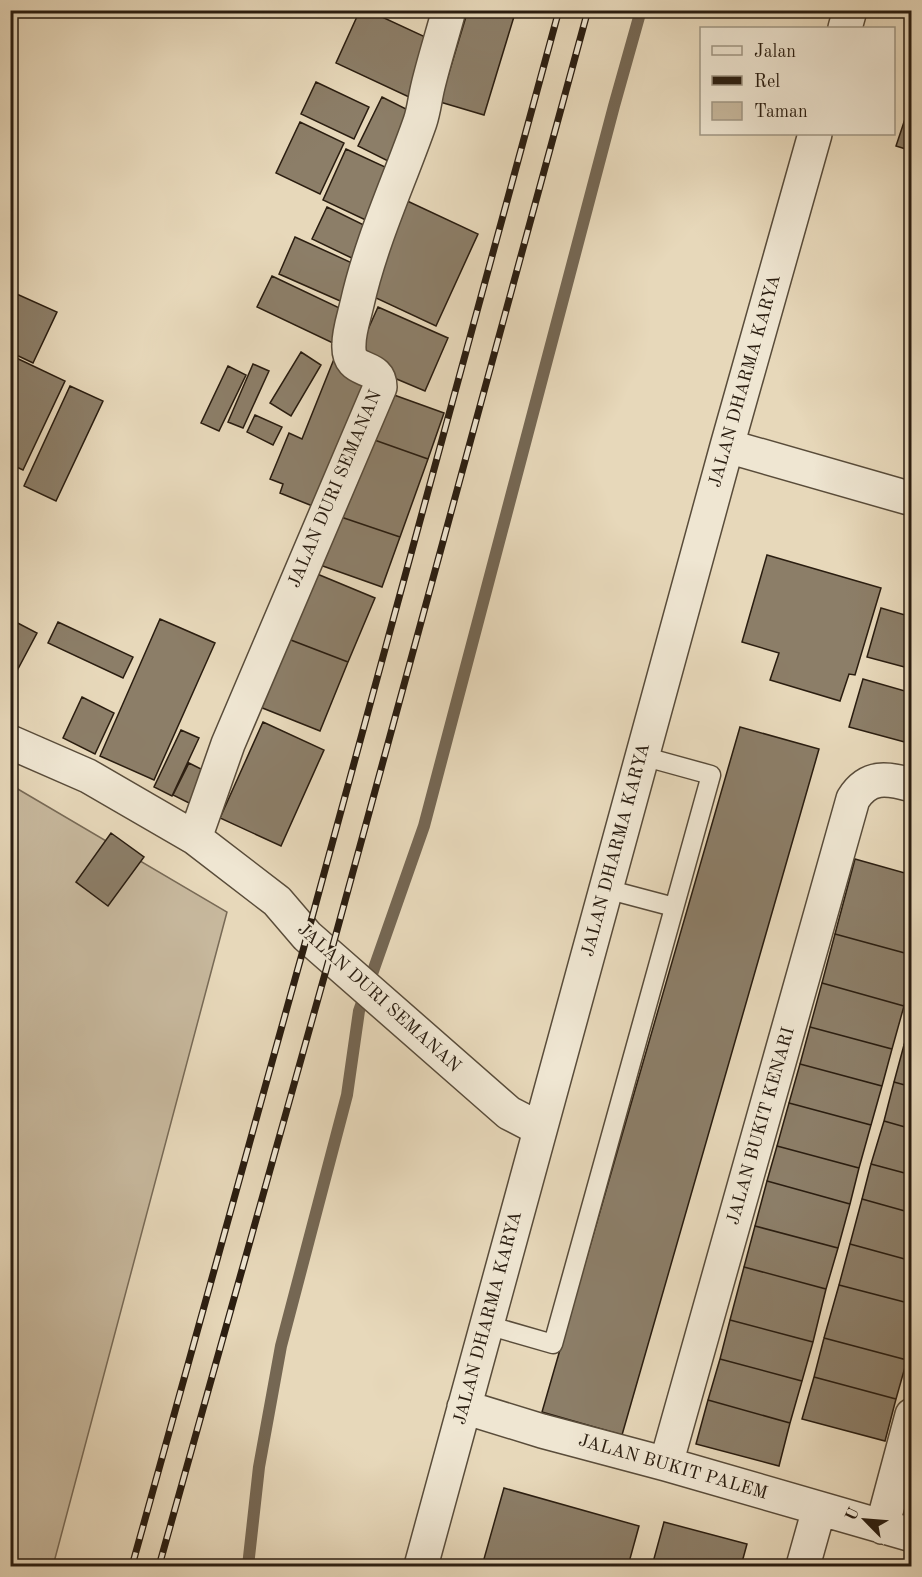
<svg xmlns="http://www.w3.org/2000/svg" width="922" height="1577" viewBox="0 0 922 1577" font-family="'Old Standard TT',serif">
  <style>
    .green { fill: #c7b89d; stroke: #786a56; stroke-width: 1.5 }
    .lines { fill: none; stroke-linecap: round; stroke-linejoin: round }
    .stream { stroke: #756753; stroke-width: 12 }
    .building { fill: #8c7e68; stroke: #2a1d10; stroke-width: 1.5 }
    .service-casing { stroke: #594c3a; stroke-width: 21 }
    .minor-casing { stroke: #594c3a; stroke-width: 36 }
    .service { stroke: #efe6d2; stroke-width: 18 }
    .minor { stroke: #efe6d2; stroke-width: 33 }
    .rail-casing { stroke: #2a1d10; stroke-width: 7 }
    .rail { stroke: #efe6d2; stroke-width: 4.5; stroke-dasharray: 14; stroke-linecap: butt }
    .labels { text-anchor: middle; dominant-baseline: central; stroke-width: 5; stroke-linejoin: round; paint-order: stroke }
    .street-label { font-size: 18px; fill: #2a1d10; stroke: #efe6d2 }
  </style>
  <rect width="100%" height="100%" fill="#e7d8ba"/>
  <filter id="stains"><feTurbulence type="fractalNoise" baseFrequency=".00333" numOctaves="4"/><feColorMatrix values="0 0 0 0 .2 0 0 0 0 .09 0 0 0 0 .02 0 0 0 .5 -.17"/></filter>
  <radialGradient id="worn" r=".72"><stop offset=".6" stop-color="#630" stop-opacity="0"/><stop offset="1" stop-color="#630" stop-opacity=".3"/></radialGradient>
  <path class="green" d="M11,785L227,912L53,1566H11Z"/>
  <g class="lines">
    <path class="stream" d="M248,1566L259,1467L281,1346L347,1095L359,1011L424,826L614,106L641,10"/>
  </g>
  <path class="building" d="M360,10H367L434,41L409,97L336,63Z
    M468,10H516L484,115L440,102Z
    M316,82L369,107L354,139L301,114Z
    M382,97L418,115L394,164L358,146Z
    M912,98V151L896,146Z
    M300,122L344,143L320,194L276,173Z
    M346,149L396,172L372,223L323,200Z
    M403,199L478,234L436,326L361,291Z
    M327,207L372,229L358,261L312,239Z
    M295,237L363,268L347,304L279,274Z
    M272,276L350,313L335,344L257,307Z
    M10,291L57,312L33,363L10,352Z
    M378,307L448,338L425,391L354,361Z
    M301,352L321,365L291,416L270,403Z
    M10,355L65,381L23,470L10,464Z
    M334,359L374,376L320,509L280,493L283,484L270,479L289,433L302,439Z
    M253,364L269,371L243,428L228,422Z
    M228,366L246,375L219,431L201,423Z
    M70,386L103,401L56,501L24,486Z
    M383,391L444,413L428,459L366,437Z
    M255,415L282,427L273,445L247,432Z
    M366,437L428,459L400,537L338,516Z
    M338,516L400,537L382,587L320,565Z
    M767,555L881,588L855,675L849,674L840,701L770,680L779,653L742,642Z
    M310,571L375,598L348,662L283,637Z
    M881,608L912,617V669L867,657Z
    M10,619L37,633L10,684Z
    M160,619L215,643L154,780L100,756Z
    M58,622L133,657L123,678L48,643Z
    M283,637L348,662L320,731L255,705Z
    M863,679L912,693V744L849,727Z
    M82,697L114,713L95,754L63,738Z
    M263,722L324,750L281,846L220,818Z
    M740,727L819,749L622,1435L542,1412Z
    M181,730L199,738L172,796L154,787Z
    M189,763L209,773L193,805L173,795Z
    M111,833L144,857L108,906L76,882Z
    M855,859L912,875V955L835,934Z
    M835,934L912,955V977L904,1006L822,983Z
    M822,983L904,1006L892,1049L810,1027Z
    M912,1018V1047L904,1045Z
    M810,1027L892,1049L882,1086L800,1064Z
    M904,1045L912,1047V1087L894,1082Z
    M800,1064L882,1086L871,1125L789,1103Z
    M894,1082L912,1087V1129L884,1121Z
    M789,1103L871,1125L859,1168L777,1146Z
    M884,1121L912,1129V1175L871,1164Z
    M777,1146L859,1168L850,1204L767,1181Z
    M871,1164L912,1175V1213L862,1199Z
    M767,1181L850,1204L838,1248L755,1226Z
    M862,1199L912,1213V1261L850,1244Z
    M755,1226L838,1248L826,1289L744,1267Z
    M850,1244L912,1261V1304L839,1285Z
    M744,1267L826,1289L813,1342L730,1320Z
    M839,1285L912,1304V1343L907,1360L824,1338Z
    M730,1320L813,1342L802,1381L720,1359Z
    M824,1338L907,1360L896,1399L814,1377Z
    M720,1359L802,1381L790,1423L708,1400Z
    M814,1377L896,1399L885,1441L802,1419Z
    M708,1400L790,1423L779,1466L696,1444Z
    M504,1488L639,1526L628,1566H482Z
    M664,1522L747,1544L741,1566H652Z"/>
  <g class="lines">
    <g class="service-casing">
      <path id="service" d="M606,889L674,907
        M487,1325L553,1344L711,775L642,756"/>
    </g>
    <g class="minor-casing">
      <path id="minor" d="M845,28L850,10
        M727,446L912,499
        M10,742L88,776L195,838L277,901L307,936L509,1113L540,1129
        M195,838L228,744L380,387C380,361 347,377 349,344C349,331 354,317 357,304C371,241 399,182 420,122C424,110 425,98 428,86C434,61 442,36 449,10
        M464,1407L542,1431L666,1464L912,1535
        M666,1464L853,799C868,775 887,778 912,785
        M882,1527L912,1415
        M421,1566L727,446L815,134
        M803,1566L819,1509"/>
    </g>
    <use href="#service" class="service"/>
    <use href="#minor" class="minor"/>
    <g class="rail-casing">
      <path id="rail" d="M132,1566L307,936L559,10
        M159,1566L330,956L588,10"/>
    </g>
    <use href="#rail" class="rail"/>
  </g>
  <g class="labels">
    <g class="street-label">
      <text transform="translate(745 381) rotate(-74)">JALAN DHARMA KARYA</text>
      <text transform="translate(335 489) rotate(-67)">JALAN DURI SEMANAN</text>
      <text transform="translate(616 850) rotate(-75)">JALAN DHARMA KARYA</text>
      <text transform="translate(379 998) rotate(42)">JALAN DURI SEMANAN</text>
      <text transform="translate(761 1126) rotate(-74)">JALAN BUKIT KENARI</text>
      <text transform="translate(488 1318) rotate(-75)">JALAN DHARMA KARYA</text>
      <text transform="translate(673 1467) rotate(16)">JALAN BUKIT PALEM</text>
    </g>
  </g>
  <rect width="922" height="1577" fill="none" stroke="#e7d8ba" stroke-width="36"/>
  <rect x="12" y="12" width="898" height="1553" fill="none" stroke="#2a1d10" stroke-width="3"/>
  <rect x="18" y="18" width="886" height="1541" fill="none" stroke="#2a1d10" stroke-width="1.5"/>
  <rect x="700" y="27" width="195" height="108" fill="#efe6d2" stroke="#a09684" stroke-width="1.5"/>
  <rect x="712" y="46" width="30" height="9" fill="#efe6d2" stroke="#a09684" stroke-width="1.5"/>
  <text x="754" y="57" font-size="18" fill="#2a1d10">Jalan</text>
  <rect x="712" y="76" width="30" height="9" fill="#2a1d10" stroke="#a09684" stroke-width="1.5"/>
  <text x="754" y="87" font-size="18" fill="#2a1d10">Rel</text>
  <rect x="712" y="102" width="30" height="18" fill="#c7b89d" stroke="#a09684" stroke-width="1.5"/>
  <text x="754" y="117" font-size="18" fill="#2a1d10">Taman</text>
  <g transform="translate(865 1520) rotate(295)" stroke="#efe6d2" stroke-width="4.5" paint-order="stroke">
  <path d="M0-4.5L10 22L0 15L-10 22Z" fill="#2a1d10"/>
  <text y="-9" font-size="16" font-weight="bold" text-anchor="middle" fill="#2a1d10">U</text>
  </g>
  <rect width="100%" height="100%" filter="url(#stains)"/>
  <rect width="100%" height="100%" fill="url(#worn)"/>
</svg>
